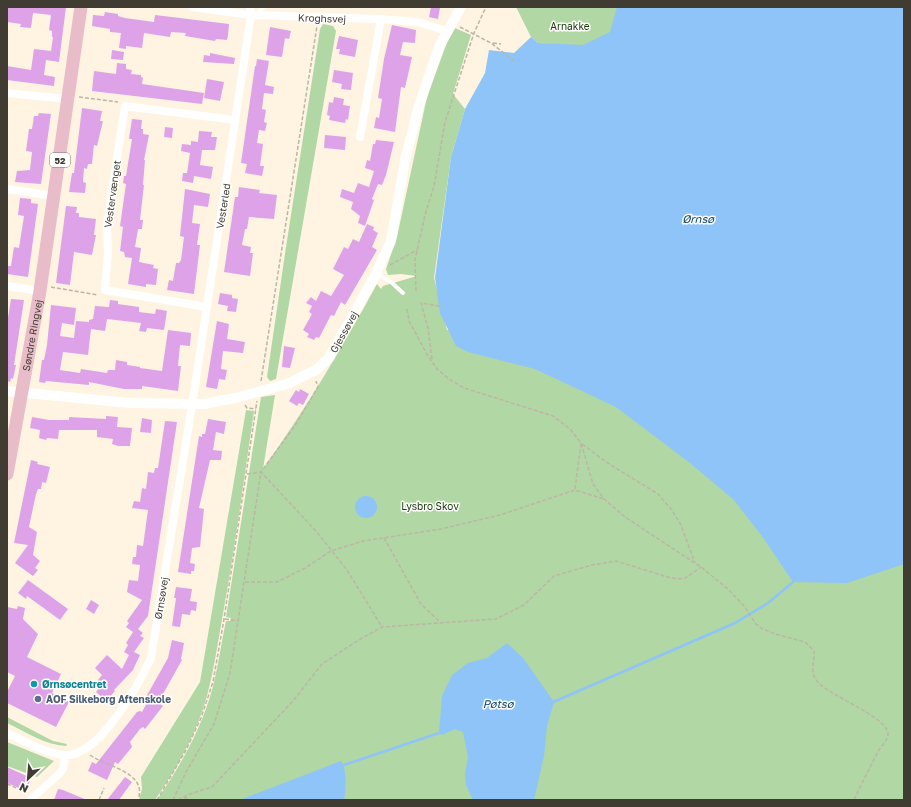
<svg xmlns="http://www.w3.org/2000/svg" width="911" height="807" viewBox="0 0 911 807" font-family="'Golos Text',sans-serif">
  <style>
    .green { fill: #b1d7a4 }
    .water { fill: #8ec4f8 }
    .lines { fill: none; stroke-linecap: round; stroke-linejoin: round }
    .stream { stroke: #8ec4f8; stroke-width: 2.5 }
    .building { fill: #dda2e8 }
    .path { stroke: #bdb5a5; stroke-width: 1.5; stroke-dasharray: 4 2; stroke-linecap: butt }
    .service { stroke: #fff; stroke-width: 4 }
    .minor { stroke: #fff; stroke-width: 8 }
    .tertiary { stroke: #fff; stroke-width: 10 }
    .primary { stroke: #e9bcc9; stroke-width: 13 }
    .culture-dot { fill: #0f9aa8; stroke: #fff; stroke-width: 1.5 }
    .service-dot { fill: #5c6f8a; stroke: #fff; stroke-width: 1.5 }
    .labels { text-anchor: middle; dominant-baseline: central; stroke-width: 3; stroke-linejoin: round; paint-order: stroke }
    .shield { fill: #fff; stroke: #797670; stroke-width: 1 }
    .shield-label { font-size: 9px; font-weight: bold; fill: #403c32 }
    .street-label { font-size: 10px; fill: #403c32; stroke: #fff }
    .park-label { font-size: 10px; fill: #163804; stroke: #fff }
    .culture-label { font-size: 10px; font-weight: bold; fill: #0d838f; stroke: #fff; text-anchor: start }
    .service-label { font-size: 10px; font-weight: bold; fill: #4e5e75; stroke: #fff; text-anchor: start }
    .water-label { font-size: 11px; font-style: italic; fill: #0d416a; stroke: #fff }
  </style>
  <rect width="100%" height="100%" fill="#fef4e1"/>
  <path class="green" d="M516,7H660L590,47L538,43L531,37Z
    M323,24L333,26L336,31L276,379L270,381L267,377L286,247L320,29Z
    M455,28L471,35L453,94L465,109L451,157L434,278L447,330L564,352L904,562V800H157C180,766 201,730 212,690C218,668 221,644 226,621H230L231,618L226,617L261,397L275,395L263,469C305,410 342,348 377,284L381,289L383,286L417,276L401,274L388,275L386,269L397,237L427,97L449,37Z
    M246,410L254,411C244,479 235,547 223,614C217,646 213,679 203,709C192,742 174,772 155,800H139L142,789L141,777L200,682Z
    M7,717L53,741L67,744L66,746C45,745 26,732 7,723Z
    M7,742L54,761L37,777L7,766Z"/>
  <path class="water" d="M617,7H904V564L847,583L793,582L762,536L733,499L690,463L616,407L535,369L468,352L456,346L440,313L435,278L451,157L465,109L485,73L489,50L514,53L531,37L538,43L583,45L610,32Z
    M355 507a11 11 0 1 1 22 0a11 11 0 1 1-22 0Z
    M507,643L523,658L554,702L547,726L544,756L534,800H473L466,785L465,774L468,757L463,732L455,729L442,735L439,733L442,696L452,675L468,663L487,658Z
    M341,761C347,768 346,791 344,800H240Z"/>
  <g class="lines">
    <path class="stream" d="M551,703L735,623L768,603L793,582
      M344,765L442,732"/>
  </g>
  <path class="building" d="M7,7H66L59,62L46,60L44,75L55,77L54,86L7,80V66L31,70L34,49L51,51L53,37H52V31L49,30L51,15L33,13L31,28L20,27L21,24L7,22Z
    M431,7L440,8L438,19L429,17Z
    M105,12L118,14V16L125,18L154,22L155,15L229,24L228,35L227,40L216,39L215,41L185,36L186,33L171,32L170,37L144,33L142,48L126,46V49L119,48L121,33L110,32V29L92,26L93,15L104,16Z
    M392,25L416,30L415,43L403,42L400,55L412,57L405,88L401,87L395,132L374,128L376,117L379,118L382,99L378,98L384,59Z
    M270,27L291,31L289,39L285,38L282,57L266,55Z
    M339,36L358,40L355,57L339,54L340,49H336Z
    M112,50L124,52L123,60L111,59Z
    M210,53L235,58L234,64L203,62L204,55L210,56Z
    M257,59L269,61L265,85L274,87L273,94L264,93L262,109L266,110L264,122L267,123L265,131L259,130L257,143L263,144L260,166H264L262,176L245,173L247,164L241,163L255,66H256Z
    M117,63L126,64V69L132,70L131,74L141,75V77L143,78L142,84L204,93L202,104L92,91L94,71L116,74Z
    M334,70L353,73L351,90L341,89L342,84L332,82Z
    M207,79L224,82L220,101L204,98Z
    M334,97L344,99L343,105L350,106L348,120L346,119L345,123L329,120L330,116L327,115L329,102L333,103Z
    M82,108L102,111L100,121H103L97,146L94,145L92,164H88L87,169L84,168L83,182L86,183L85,193L69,192L72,173H74Z
    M39,113L51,114L41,184L15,182L17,171L30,170L32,152L26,151L29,129H32L34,116H38Z
    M132,119L142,120L141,129H143V134L149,135L144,160H145L143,185H144L140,220H143L142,229H138L135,247L141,248L139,262L154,265L153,268L158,269L156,285L146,284V287L128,284L132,258L125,257L124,252L120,251L123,227L120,226L126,184L123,183L124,176H126L132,139H129Z
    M165,127L173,128L172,138L164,137Z
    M199,131L212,132L211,137H217L215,150H202L200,165L213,167L211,179L194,176L193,183L182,181L183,173H187L190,153L181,151L182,144L191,145V141L198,142Z
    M325,135L346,137L345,150L324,148Z
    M376,140L394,142L386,175L382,185L378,184L372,199L374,200L365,226L358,223L360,216L351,209L353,202L340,197L342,189L354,193L358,183L369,187L374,171L365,168L367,160L370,161L373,144H375Z
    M239,187L260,190L259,193L277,195L274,219L249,217L247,229H245L242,245L251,247L250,253H253L250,276L224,272L235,197H238Z
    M185,189L210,194L208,207L194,205L192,223L200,224L197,245H200L194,294L167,290L169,280L173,281L176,263H179L181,260L184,237L180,236Z
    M20,198L31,199V203L38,204L28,277L7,274V266H11L14,247L19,248L24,216L18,215Z
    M66,206L77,207L76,213H79V217L96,219L94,235H96L92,255L74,252L70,285L56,283Z
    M367,224L374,227L373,230L378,233L372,247L377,250L345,305L341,302L334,316L331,315L319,338L316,337L314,340L307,337L309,334L303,330L312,314L309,312L312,306L306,303L311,297L316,301L321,291L331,296L344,275L333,269L344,247L348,249L353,239L359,242Z
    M220,293L232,295V298L238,299L236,312L227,311L228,306L218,304Z
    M11,299L24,300L14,365H16L13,379L11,378L10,382L7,381V324Z
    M110,300L118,301V304L139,307V312L155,314L156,309L167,311L164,330L147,328L146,332L139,331L141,323L107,319L105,331L91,329L88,355L63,352L60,370L80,373L81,369L107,373L108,370H115L116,360L127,362V365L140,367V368L162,371L168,330L191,333L190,346L180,345L178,366H181L178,391L142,386V389H124L89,382V385L46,381L45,383L39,382L42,360H44L47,345L51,305L76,308L74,325L62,323L60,336L74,338L76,321L89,322V320L93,319L95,306L109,307Z
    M217,321L229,324L227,339L245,342L243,353L223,351L221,369L227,370L225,380L219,379L217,389L206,387Z
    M284,346L295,348L290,368L282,367Z
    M300,389L309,394L303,405L299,403L297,406L289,401L296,390L299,392Z
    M106,416L118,417L117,427L132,428L130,446H118L112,444L113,439L97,437V430H59L58,439L47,438L46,440L39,438L40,430L30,428L32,417L49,420H69V417L106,419Z
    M142,418L152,420L151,433L140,432Z
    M208,419L226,422L224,434L216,432L213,450L222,451L221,460H210L199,508L204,509L200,547L192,548L190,563L195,564L194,571H191V574L178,572L199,436L202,437V434H205Z
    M165,421L177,422L148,616L138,629L143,633L140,636L144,638L134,652L140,655L133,670L114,690L115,691L106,701L96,692L102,684L98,680L102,675L95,668L107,655L122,669L129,655L124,652L128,645L126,643L133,632L126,627L129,623L127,621L142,600L127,592L129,580L138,581L140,565L132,564L133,557H136L137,545L143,546L148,510L132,508L134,501L140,502L142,488L146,489L148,472L154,473L155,468H158Z
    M31,460L38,462L37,464L50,467L46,483L42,482L41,489H38L36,494L29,527L37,532L33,555L40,561L35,568L38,570L33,576L15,563L28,545L14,543Z
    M28,580L68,609L60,620L27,596L26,599L18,593Z
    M176,587L192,589L190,601L197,602L196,611L191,610L190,615L182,614L180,627L172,626L176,598H174Z
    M91,600L99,605L94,614L86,609Z
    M18,606L25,608L23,619L38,634L27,657L61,674L52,693L69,702L56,727L7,703V692L15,676L7,672V607L17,609Z
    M172,640L184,643L181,659L182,660L158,703L163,706L145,729L143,727L140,729L130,742L132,747L118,764L115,762L107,780L88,771L92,762L96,764L137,712L140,711L142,712L149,699L146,697L168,658Z
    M7,767L31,778L26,791L7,783Z
    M125,777L132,782L119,800H107Z
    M58,789L63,790L87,800H54Z"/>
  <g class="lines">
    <path class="path" d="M460,27L491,43L514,61
      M493,43L501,44
      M79,97L118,102
      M390,265L417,250
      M51,287L98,295
      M416,291L415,260L425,215L434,186L445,122L474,33L486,7
      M407,309L409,321L428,356L437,369L449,379L464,388L553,416L570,429L581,443L593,484L604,499L625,517L701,567L728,589L745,607L755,623L761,628L775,634L805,642L814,651C815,660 810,669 815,678C823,695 890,716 888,735C887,741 882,745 879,750C870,767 862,783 854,800
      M432,359L428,328L421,303L439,306
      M261,381L317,26
      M245,405L247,408L256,409
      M247,474L261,472L296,424L318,387L316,381
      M575,489L581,443L606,462L658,494L672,510L681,525L695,563
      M384,538L421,604L440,622
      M245,582H277L305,568L331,551L363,541L441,529L500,515L575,490L604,499
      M225,619L239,621
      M90,755C107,767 148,772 138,800
      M7,784L26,792
      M184,797L189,800
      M99,800L104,788
      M157,800L186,750L201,718L213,682L224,619L257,401
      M173,800L186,772L214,724L230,673L261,472L316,531L347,570L382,627
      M178,800L190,794L212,787L293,701L322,664L359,640L382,627L496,619L524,605L554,576L592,565L616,561L671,578L684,579L701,567"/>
    <path class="service" d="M257,14L264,7
      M377,274L391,282L403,293"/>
    <path class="minor" d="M192,7L251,15L381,19L418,22L446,31
      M7,93L68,99
      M360,137L381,19
      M7,189L54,196
      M7,286L40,291
      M207,307L105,290L108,254L107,224L125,106L235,120
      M7,733C25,741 44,753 64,755C98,759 139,684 151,658L193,399L251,15L250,7
      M30,800L58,775L63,769L65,755"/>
    <path class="tertiary" id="s1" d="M7,391L129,403L204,404L235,398L287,384L316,370L329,358L376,274L391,241L405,160L419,106L439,47L461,7"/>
    <path class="primary" id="s2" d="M7,474L40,291L81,7"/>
  </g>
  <circle class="culture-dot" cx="34" cy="684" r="4"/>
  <circle class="service-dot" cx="38" cy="699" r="4"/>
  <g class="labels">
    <rect class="shield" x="50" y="153" width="20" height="14" rx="3"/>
    <g class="shield-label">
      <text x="60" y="160">52</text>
    </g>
    <g class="street-label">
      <text transform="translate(322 18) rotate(2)">Kroghsvej</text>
      <text transform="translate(112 194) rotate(-82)">Vestervænget</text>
      <text transform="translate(223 206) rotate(-81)">Vesterled</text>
      <text stroke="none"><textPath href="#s1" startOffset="363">Gjessøvej</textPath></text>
      <text stroke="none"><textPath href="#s2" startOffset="141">Søndre Ringvej</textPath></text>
      <text transform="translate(161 598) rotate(-81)">Ørnsøvej</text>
    </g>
    <g class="park-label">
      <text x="570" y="26">Arnakke</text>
      <text x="430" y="506">Lysbro Skov</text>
    </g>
    <g class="culture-label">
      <text x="42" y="684">Ørnsøcentret</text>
    </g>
    <g class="service-label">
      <text x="46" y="699">AOF Silkeborg Aftenskole</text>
    </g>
    <g class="water-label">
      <text x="698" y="218">Ørnsø</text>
      <text x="498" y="703">Pøtsø</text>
    </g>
  </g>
  <rect width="911" height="807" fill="none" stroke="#403c32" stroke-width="16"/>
  <g transform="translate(28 779) rotate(206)" stroke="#ffffff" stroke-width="3" paint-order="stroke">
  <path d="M0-3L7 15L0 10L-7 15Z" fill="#403c32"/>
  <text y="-6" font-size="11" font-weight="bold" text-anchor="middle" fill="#403c32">N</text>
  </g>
</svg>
